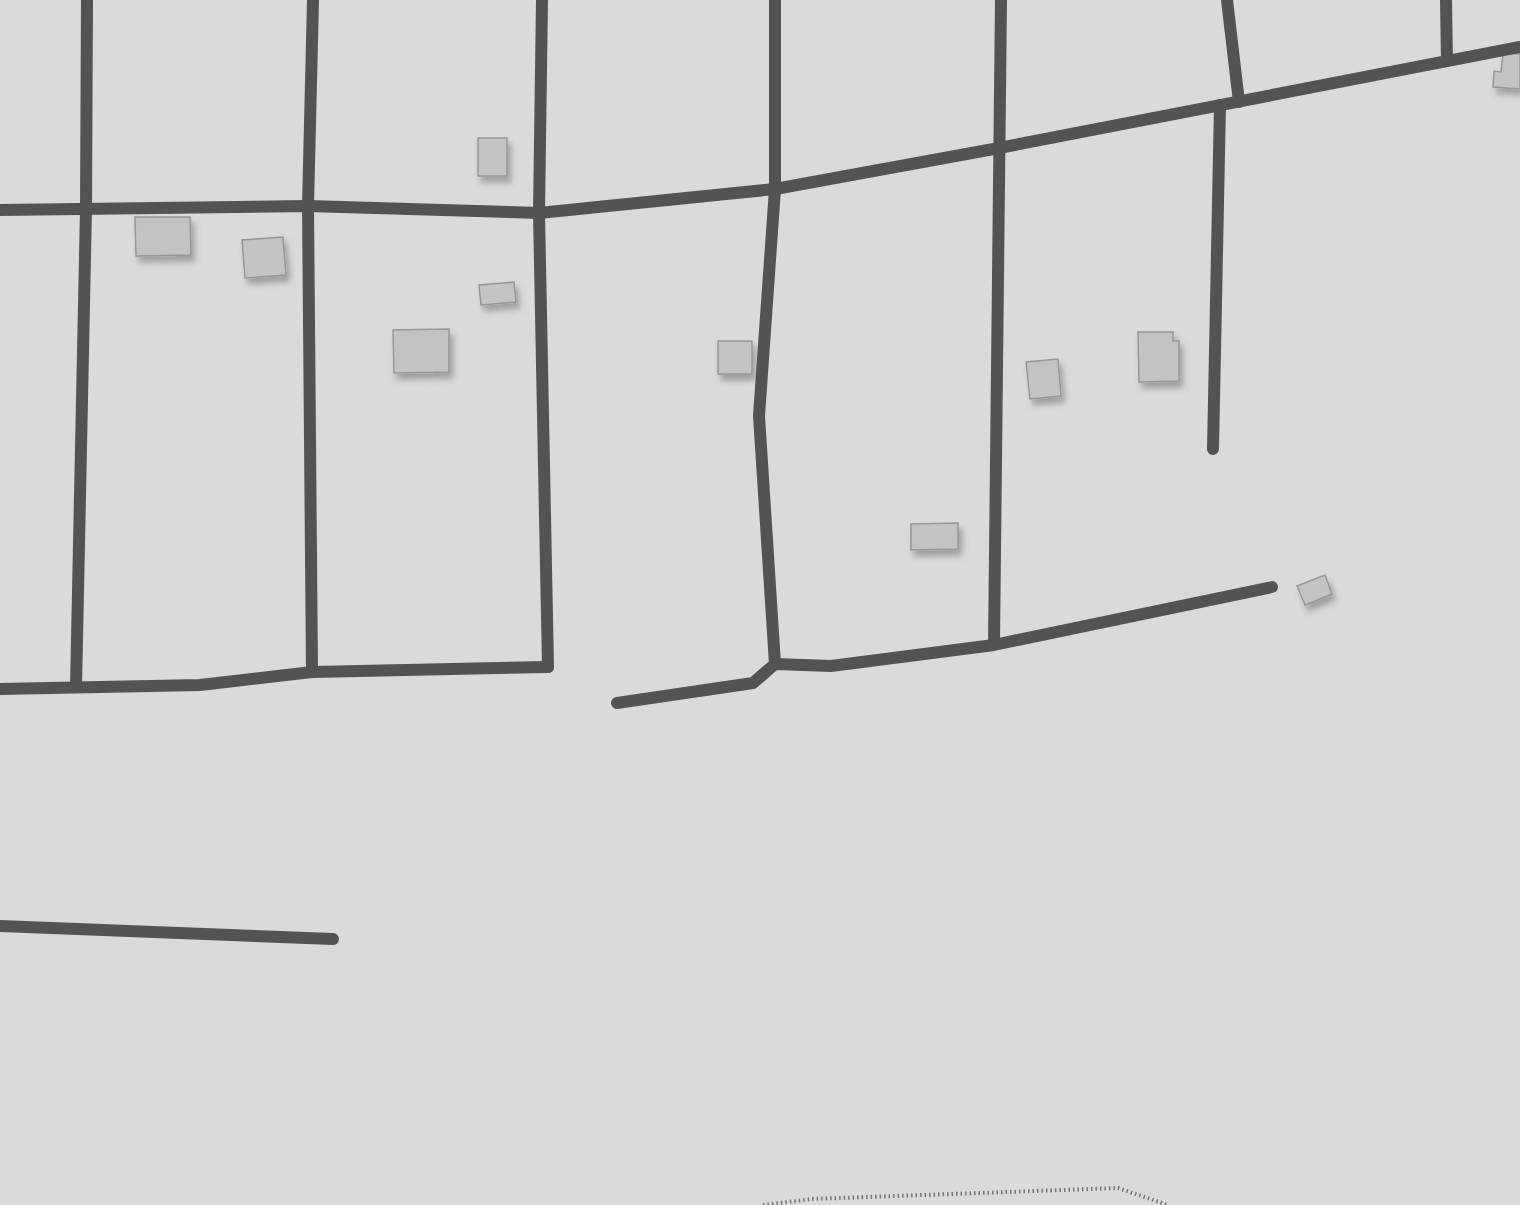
<svg xmlns="http://www.w3.org/2000/svg" width="1520" height="1205" viewBox="0 0 1520 1205" font-family="'Nunito Sans',sans-serif">
  <style>
    .green { fill: #dadada }
    .building { fill: #c3c3c3; stroke: #979797; stroke-width: 1.5; filter: url(#shadow) }
    .lines { fill: none; stroke-linecap: round; stroke-linejoin: round }
    .path { stroke: #757575; stroke-width: 4; stroke-dasharray: 1.5 3; stroke-linecap: butt }
    .service { stroke: #535353; stroke-width: 12 }
    .minor { stroke: #535353; stroke-width: 12 }
  </style>
  <defs>
    <filter id="shadow"><feDropShadow dx="3.5" dy="6" stdDeviation="3" flood-color="#0004"/></filter>
  </defs>
  <rect width="100%" height="100%" fill="#fff"/>
  <path class="green" d="M0,0H1520V1205H0Z"/>
  <path class="building" d="M1503,53L1520,54V89L1493,87L1494,71L1501,72Z
    M478,138H507V176H478Z
    M135,217H190L191,255L136,256Z
    M283,237L286,275L245,278L242,240Z
    M514,282L516,302L481,305L479,285Z
    M449,329V372L394,373L393,330Z
    M1138,332H1173V341H1179V381L1139,382Z
    M718,341H752V374H718Z
    M1058,359L1061,396L1030,399L1026,362Z
    M958,523V549L911,550V524Z
    M1325,575L1332,594L1305,605L1297,586Z"/>
  <g class="lines">
    <path class="path" d="M763,1205L812,1199L1118,1188L1168,1205"/>
    <path class="service" d="M542,0L539,213L548,667
      M775,0V189L759,416L775,664
      M1227,0L1239,102
      M1446,0L1447,61
      M1213,449L1220,105
      M994,645L1001,0
      M312,672L308,206L313,0
      M76,687L86,209L87,0
      M617,703L753,683L775,664L831,666L994,645L1272,587
      M0,926L333,939"/>
    <path class="minor" d="M0,210L308,206L539,213L775,189L999,148L1520,47
      M0,689L200,685L312,672L548,667"/>
  </g>
</svg>
